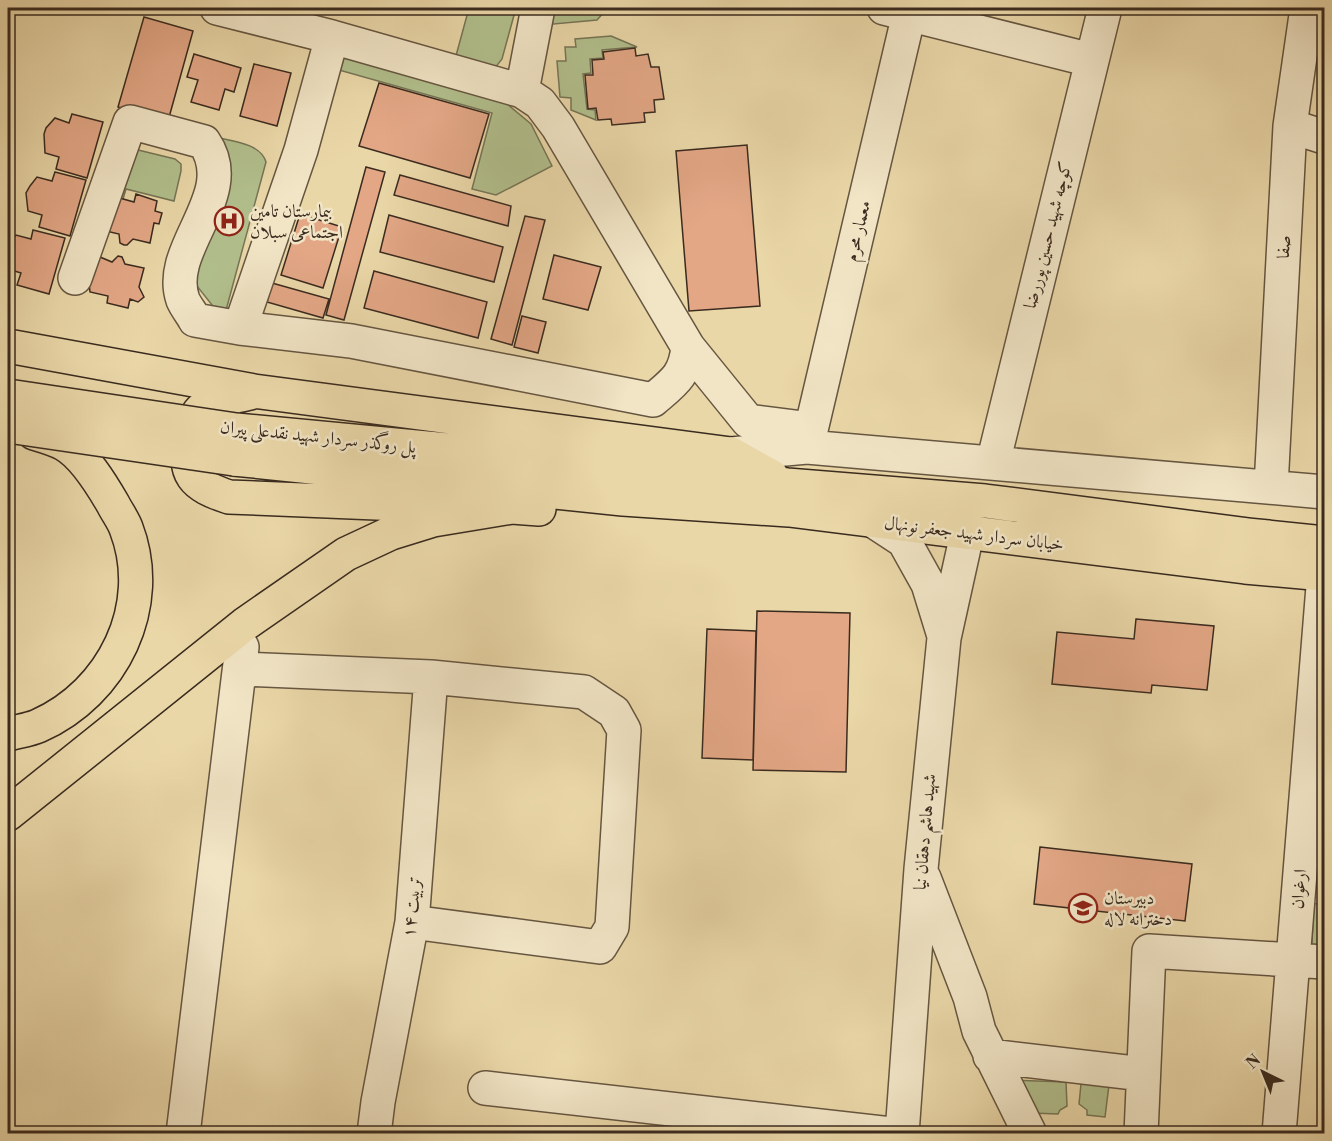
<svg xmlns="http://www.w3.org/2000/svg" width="1332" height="1141" viewBox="0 0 1332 1141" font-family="'Libre Bodoni',Amiri,serif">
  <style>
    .green { fill: #b1bf8c; stroke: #767556; stroke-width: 1.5 }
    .building { fill: #e3a786; stroke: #3a2b1f; stroke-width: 1.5 }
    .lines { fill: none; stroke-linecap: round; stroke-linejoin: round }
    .minor-casing { stroke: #665641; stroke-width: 36 }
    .major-casing { stroke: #3a2b1f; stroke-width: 36 }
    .minor { stroke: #f1e5c6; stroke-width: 33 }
    .major { stroke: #ead7a8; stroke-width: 33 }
    .major-bridge-casing { stroke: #3a2b1f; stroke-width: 36; stroke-linecap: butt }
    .major-bridge { stroke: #ead7a8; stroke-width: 33 }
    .labels { text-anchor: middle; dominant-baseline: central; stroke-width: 5; stroke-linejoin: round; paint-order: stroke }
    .poi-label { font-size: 18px; fill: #3a2b1f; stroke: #f1e5c6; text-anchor: start }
    .street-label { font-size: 18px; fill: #3a2b1f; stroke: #f1e5c6 }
  </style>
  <rect width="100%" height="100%" fill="#ead7a8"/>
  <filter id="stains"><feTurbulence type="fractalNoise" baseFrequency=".00333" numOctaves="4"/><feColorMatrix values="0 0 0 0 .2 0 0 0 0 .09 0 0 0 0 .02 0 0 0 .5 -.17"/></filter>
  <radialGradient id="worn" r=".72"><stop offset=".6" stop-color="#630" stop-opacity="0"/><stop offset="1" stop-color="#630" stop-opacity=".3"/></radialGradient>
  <path class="green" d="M469,8H516L502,59L491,73L454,63Z
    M547,8H604L605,11L597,20L543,25Z
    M611,36L637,47L602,50L603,58L590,59L591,73L583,74L587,109L595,110L596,120L571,110V98L560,97L557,61H566L565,47H576L575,39Z
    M343,57L500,98L531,124L552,166L496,195L472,189L492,113L339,70Z
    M211,136C229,141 260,142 266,162L225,314L212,305L193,281Z
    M134,149L175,159L181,164V171L174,201L126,189L123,199L117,197Z
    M1320,834L1324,835V889H1317Z
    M1324,902V959L1311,958L1314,904Z
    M1012,1080L1066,1082L1067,1106L1060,1110L1058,1114L1031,1113Z
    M1081,1084L1109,1085L1105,1117L1087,1115V1110L1079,1104Z"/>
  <path class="building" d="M144,17L193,31L168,121L118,107Z
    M635,48L636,56L648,54L651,67H659L664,99L654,100L655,112L644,113L645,122L612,125L611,119L598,120L596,108L588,109L585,75H593L592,60L604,59L603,52Z
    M194,54L241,68L234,92L225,89L219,110L191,102L198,80L187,77Z
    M254,64L291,73L277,126L240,116Z
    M379,83L489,114L470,178L359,146Z
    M72,114L103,122L87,178L56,169L59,157L45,153L44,134L46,128L55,118L69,123Z
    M747,145L760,306L689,311L676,151Z
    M366,167L385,172L344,320L326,315Z
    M55,172L86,180L70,236L39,227L42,215L28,211L26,193L30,186L37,177L52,181Z
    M400,175L511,206L508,226L394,195Z
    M136,194L157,201L155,211L162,213L159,224L154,223L150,243L133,239L127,245H124L120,243L119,234L106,231L116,197L134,202Z
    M300,214L342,227L323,288L281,275Z
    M389,215L503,247L494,282L380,252Z
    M525,216L545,220L512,345L491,339Z
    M33,230L65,238L49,294L17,285L21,273L8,269V244L16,235L31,239Z
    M554,255L601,267L588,310L543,299Z
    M118,256L122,257L125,264L144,268L139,287L144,297L138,302L130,299L128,308L107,303L108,296L90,292L89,283L92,267L100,257L112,262Z
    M374,271L487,302L478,338L364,308Z
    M272,283L329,299L323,318L267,302Z
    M522,316L546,322L538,353L514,347Z
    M757,611L850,613L846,772L753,770Z
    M1136,619L1214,626L1207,690L1152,685L1151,693L1052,684L1057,632L1134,639Z
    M707,629L756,631L753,760L702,758Z
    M1040,847L1192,864L1185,921L1034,904Z"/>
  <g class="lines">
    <g class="minor-casing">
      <path id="minor" d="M217,8L332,37
        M884,8L1091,60
        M522,91L538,8
        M1290,126L1324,137
        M75,278L130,122L204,142C241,195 164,248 183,300C186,307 192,314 195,320L240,328L351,341L653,400C674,382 685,376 688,347L558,127L540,103L522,91L332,37L301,150L240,328
        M688,347L748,421L811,429
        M807,447L909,14
        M731,454L807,447L1324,492
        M993,463L1105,8
        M1271,487L1290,126L1307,8
        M875,522L904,541L928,584L944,636
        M240,669L431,677L584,692L614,712L624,730L612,927L600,947L412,922
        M924,878L970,997L979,1031L1030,1134
        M990,1056L1143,1074
        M485,1088L891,1134
        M183,1134L242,647
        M374,1134L378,1102L412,922L431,677
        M902,1134L921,869L944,638L967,534
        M1141,1134L1149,951L1324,962
        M1279,1134L1324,574"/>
    </g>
    <g class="major-casing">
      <path id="major" d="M8,346L254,391L731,454L772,477
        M250,393C234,397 213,398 201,410C194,417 193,427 191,436C182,475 193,485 229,497L449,506
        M236,430L630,467L787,485L985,501L1249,535L1324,543
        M234,459L623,499L789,510L1245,567L1324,574
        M8,734C18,731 29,730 38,726C113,693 156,606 126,528C123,520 117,512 113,504C102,485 84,455 64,444C55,439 44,436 34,433
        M8,814L245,624L346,554L391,533L433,520L512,507L539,509"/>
    </g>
    <use href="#minor" class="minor"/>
    <use href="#major" class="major"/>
    <g class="major-bridge-casing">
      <path id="major-bridge" d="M8,396L236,430
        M8,426L234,459"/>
    </g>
    <use href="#major-bridge" class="major-bridge"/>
  </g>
  <defs>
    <g id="hospital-ring" transform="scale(1.5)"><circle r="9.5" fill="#f1e5c6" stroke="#8f2418" stroke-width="1.5"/><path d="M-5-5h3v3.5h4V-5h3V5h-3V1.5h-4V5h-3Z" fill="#8f2418"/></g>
    <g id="school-ring" transform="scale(1.5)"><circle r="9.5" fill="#f1e5c6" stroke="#8f2418" stroke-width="1.5"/><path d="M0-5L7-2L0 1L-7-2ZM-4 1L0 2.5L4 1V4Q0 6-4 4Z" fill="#8f2418"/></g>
  </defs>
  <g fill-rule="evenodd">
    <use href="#hospital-ring" x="229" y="221"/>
    <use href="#school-ring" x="1083" y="908"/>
  </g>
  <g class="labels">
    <g class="poi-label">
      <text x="250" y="211">بیمارستان تامین<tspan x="250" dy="21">اجتماعی سبلان</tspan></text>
      <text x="1104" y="898">دبیرستان<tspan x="1104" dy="21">دخترانه لاله</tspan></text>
    </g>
    <g class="street-label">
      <text transform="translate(858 231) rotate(-77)">معمار محرم</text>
      <text transform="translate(1048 235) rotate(-76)">کوچه شهید حسین پوررضا</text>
      <text transform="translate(1284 247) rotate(-87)">صفا</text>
      <text transform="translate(318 437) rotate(6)">پل روگذر سردار شهید نقدعلی پیران</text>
      <text transform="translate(974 534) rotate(7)">خیابان سردار شهید جعفر نونهال</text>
      <text transform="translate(925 832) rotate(-85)">شهید هاشم دهقان نیا</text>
      <text transform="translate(1299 889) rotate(-85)">ارغوان</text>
      <text transform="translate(412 907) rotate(-84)">تربیت ۱۴</text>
    </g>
  </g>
  <rect width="1332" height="1141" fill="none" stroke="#ead7a8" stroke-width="30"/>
  <rect x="9" y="9" width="1314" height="1123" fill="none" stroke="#3a2b1f" stroke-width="3"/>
  <rect x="15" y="15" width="1302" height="1111" fill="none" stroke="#3a2b1f" stroke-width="1.5"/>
  <g transform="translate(1263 1072) rotate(317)" stroke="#f1e5c6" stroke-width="4.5" paint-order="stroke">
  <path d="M0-4.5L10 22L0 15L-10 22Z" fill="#3a2b1f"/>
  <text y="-9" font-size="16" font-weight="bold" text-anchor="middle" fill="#3a2b1f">N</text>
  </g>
  <rect width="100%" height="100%" filter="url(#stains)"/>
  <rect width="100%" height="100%" fill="url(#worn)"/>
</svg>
